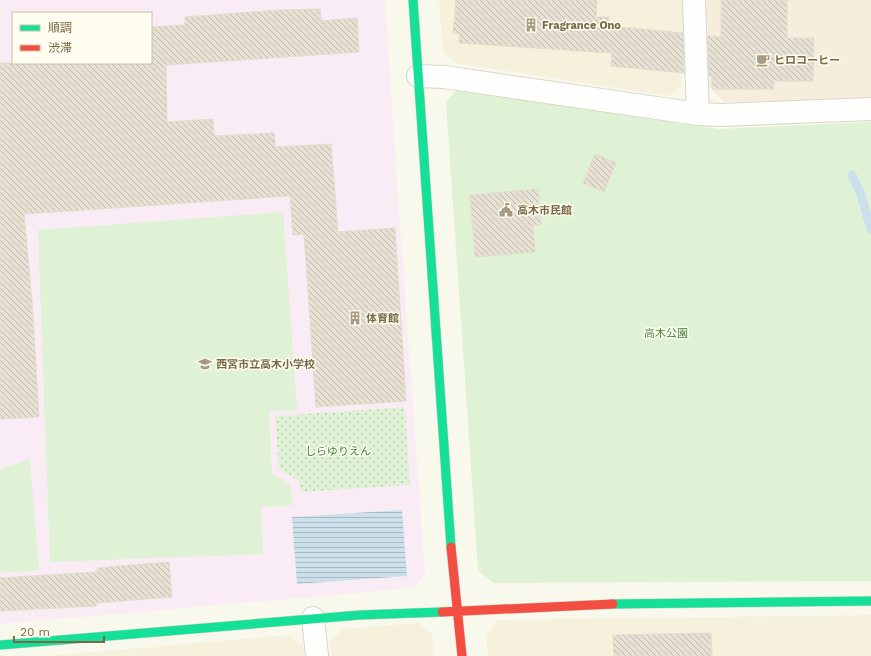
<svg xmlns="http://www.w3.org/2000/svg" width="871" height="656" viewBox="0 0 871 656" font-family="'Work Sans','Noto Sans JP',sans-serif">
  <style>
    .residential { fill: #f6f1dc }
    .commercial { fill: #f7eddc }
    .education { fill: #f9ecf4; fill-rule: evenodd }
    .park { fill: #dff2d5 }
    .garden { fill: url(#garden-dots) }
    .water { fill: url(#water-rules) }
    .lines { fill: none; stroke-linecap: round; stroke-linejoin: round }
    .stream { stroke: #cce0eb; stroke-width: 9 }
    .building { fill: url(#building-back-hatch); stroke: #e2ddce }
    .street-casing { stroke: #d8d5ca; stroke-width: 24 }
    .fast-casing { stroke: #d9d5ca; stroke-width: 10 }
    .jam-casing { stroke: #d9d5ca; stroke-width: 10 }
    .street { stroke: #fefefc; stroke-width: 22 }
    .fast { stroke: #16e098; stroke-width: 9 }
    .jam { stroke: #f24e42; stroke-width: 9 }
    .labels { text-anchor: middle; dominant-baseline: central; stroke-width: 3; stroke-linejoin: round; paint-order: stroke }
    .poi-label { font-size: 11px; font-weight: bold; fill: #7b6848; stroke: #fffdef; text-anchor: start }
    .park-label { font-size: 11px; fill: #40823f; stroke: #fffdef }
  </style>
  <defs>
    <pattern id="garden-dots" width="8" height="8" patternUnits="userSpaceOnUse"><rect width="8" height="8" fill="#dff2d5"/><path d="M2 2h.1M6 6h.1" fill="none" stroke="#bac8af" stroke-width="1.8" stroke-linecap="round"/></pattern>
    <pattern id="water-rules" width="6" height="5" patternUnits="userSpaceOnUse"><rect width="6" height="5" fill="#cce0eb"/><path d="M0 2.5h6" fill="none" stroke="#abb9c0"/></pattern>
    <pattern id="building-back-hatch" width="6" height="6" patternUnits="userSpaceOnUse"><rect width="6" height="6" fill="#e6e1d3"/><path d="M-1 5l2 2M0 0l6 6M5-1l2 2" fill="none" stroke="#bfbaad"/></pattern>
  </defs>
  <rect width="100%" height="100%" fill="#f9f8ec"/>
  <path class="residential" d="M439,0H684L682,86L668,96L454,63L443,50Z
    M871,615V656H488L486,635L497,620Z
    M418,623L432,633L434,656H332L330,641L343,629Z
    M289,635L303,645L304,656H47Z"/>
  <path class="commercial" d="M706,0H871V98L724,102L708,86Z"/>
  <path class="education" d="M0,0H385L395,155L425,574L414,588L0,624ZM13,13H151V63H13Z"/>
  <path class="park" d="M457,90L719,129L871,122V581L493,583L478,570L446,102Z
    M283,212L297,410L269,411L272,473L290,485L292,505L261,507L263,554L50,562L38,230Z
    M30,459L39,570L0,573V471L3,468Z"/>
  <path class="garden" d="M405,407L410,485L300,492L299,481L279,469L275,416Z"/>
  <path class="water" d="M402,510L407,576L297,584L292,517Z"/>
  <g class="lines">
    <path class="stream" d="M852,175L861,195L871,229"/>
  </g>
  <path class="building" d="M456,0H597L596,17H609L608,26L683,33L684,73L611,66L612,53L459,43L460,34L453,33Z
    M721,0H787V38H814L813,81H774V89H712V76L709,75L708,36L721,37Z
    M320,9L321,21L357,18L359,52L166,65L167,122L213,119L214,136L274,133L275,147L331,144L338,232L395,228L406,401L316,407L304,234L293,235L290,196L24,214L32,301L39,417L0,419V63H151V27L185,25V17L280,10Z
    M595,154L616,163L604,192L583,183Z
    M538,189L541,225H533L535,252L475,257L470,195Z
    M169,562L172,597L96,603V606L0,611V578L97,572V568Z
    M711,633L712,656H614L613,635Z"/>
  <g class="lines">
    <g class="street-casing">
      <path id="street" d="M694,0L698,114
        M418,76L444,77L698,114L721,115L871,109
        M313,618L317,656"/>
    </g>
    <g class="fast-casing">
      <path id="fast" d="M413,0L451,547
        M613,604L871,601
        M0,645L360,615L442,612"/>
    </g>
    <g class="jam-casing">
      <path id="jam" d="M451,547L462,656
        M442,612L613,604"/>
    </g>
    <use href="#street" class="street"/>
    <use href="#fast" class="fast"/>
    <use href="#jam" class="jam"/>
  </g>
  <defs>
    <g id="building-bare" transform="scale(1.08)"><path d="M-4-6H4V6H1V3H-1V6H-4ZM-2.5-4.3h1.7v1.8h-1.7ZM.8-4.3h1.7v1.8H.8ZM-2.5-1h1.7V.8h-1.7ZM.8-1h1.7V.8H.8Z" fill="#a79a81" stroke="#fffdef" stroke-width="2.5" paint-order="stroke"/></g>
    <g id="cafe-bare" transform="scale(1.08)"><path d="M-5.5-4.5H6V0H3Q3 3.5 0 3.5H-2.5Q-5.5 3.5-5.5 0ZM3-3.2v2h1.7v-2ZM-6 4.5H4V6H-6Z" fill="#a79a81" stroke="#fffdef" stroke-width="2.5" paint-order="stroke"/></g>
    <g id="civic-bare" transform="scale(1.08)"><path d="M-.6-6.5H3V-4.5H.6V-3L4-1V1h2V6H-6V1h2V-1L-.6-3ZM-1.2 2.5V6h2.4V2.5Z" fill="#a79a81" stroke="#fffdef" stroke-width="2.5" paint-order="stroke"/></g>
    <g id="school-bare" transform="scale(1.08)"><path d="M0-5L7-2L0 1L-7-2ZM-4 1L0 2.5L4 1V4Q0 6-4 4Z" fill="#a79a81" stroke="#fffdef" stroke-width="2.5" paint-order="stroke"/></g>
  </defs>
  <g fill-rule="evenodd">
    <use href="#building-bare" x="531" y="25"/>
    <use href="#cafe-bare" x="763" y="60"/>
    <use href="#civic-bare" x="506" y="210"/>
    <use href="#building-bare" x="355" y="318"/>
    <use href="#school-bare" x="205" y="364"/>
  </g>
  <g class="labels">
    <g class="poi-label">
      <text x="542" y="25">Fragrance Ono</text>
      <text x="774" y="60">ヒロコーヒー</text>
      <text x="517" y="210">高木市民館</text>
      <text x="366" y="318">体育館</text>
      <text x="216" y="364">西宮市立高木小学校</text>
    </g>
    <g class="park-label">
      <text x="666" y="333">高木公園</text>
      <text x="338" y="451">しらゆりえん</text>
    </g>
  </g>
  <rect x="12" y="12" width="140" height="52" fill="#fffdef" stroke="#cac1ac"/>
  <rect x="20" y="25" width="20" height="6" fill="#16e098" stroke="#cac1ac"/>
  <text x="48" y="32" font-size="12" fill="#7b6848">順調</text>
  <rect x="20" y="45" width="20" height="6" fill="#f24e42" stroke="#cac1ac"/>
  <text x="48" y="52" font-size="12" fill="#7b6848">渋滞</text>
  <path d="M14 636v6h90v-6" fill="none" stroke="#7b6848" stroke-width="2"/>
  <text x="20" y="636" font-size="12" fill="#7b6848" stroke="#fffdef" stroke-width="3" paint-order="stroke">20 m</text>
</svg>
